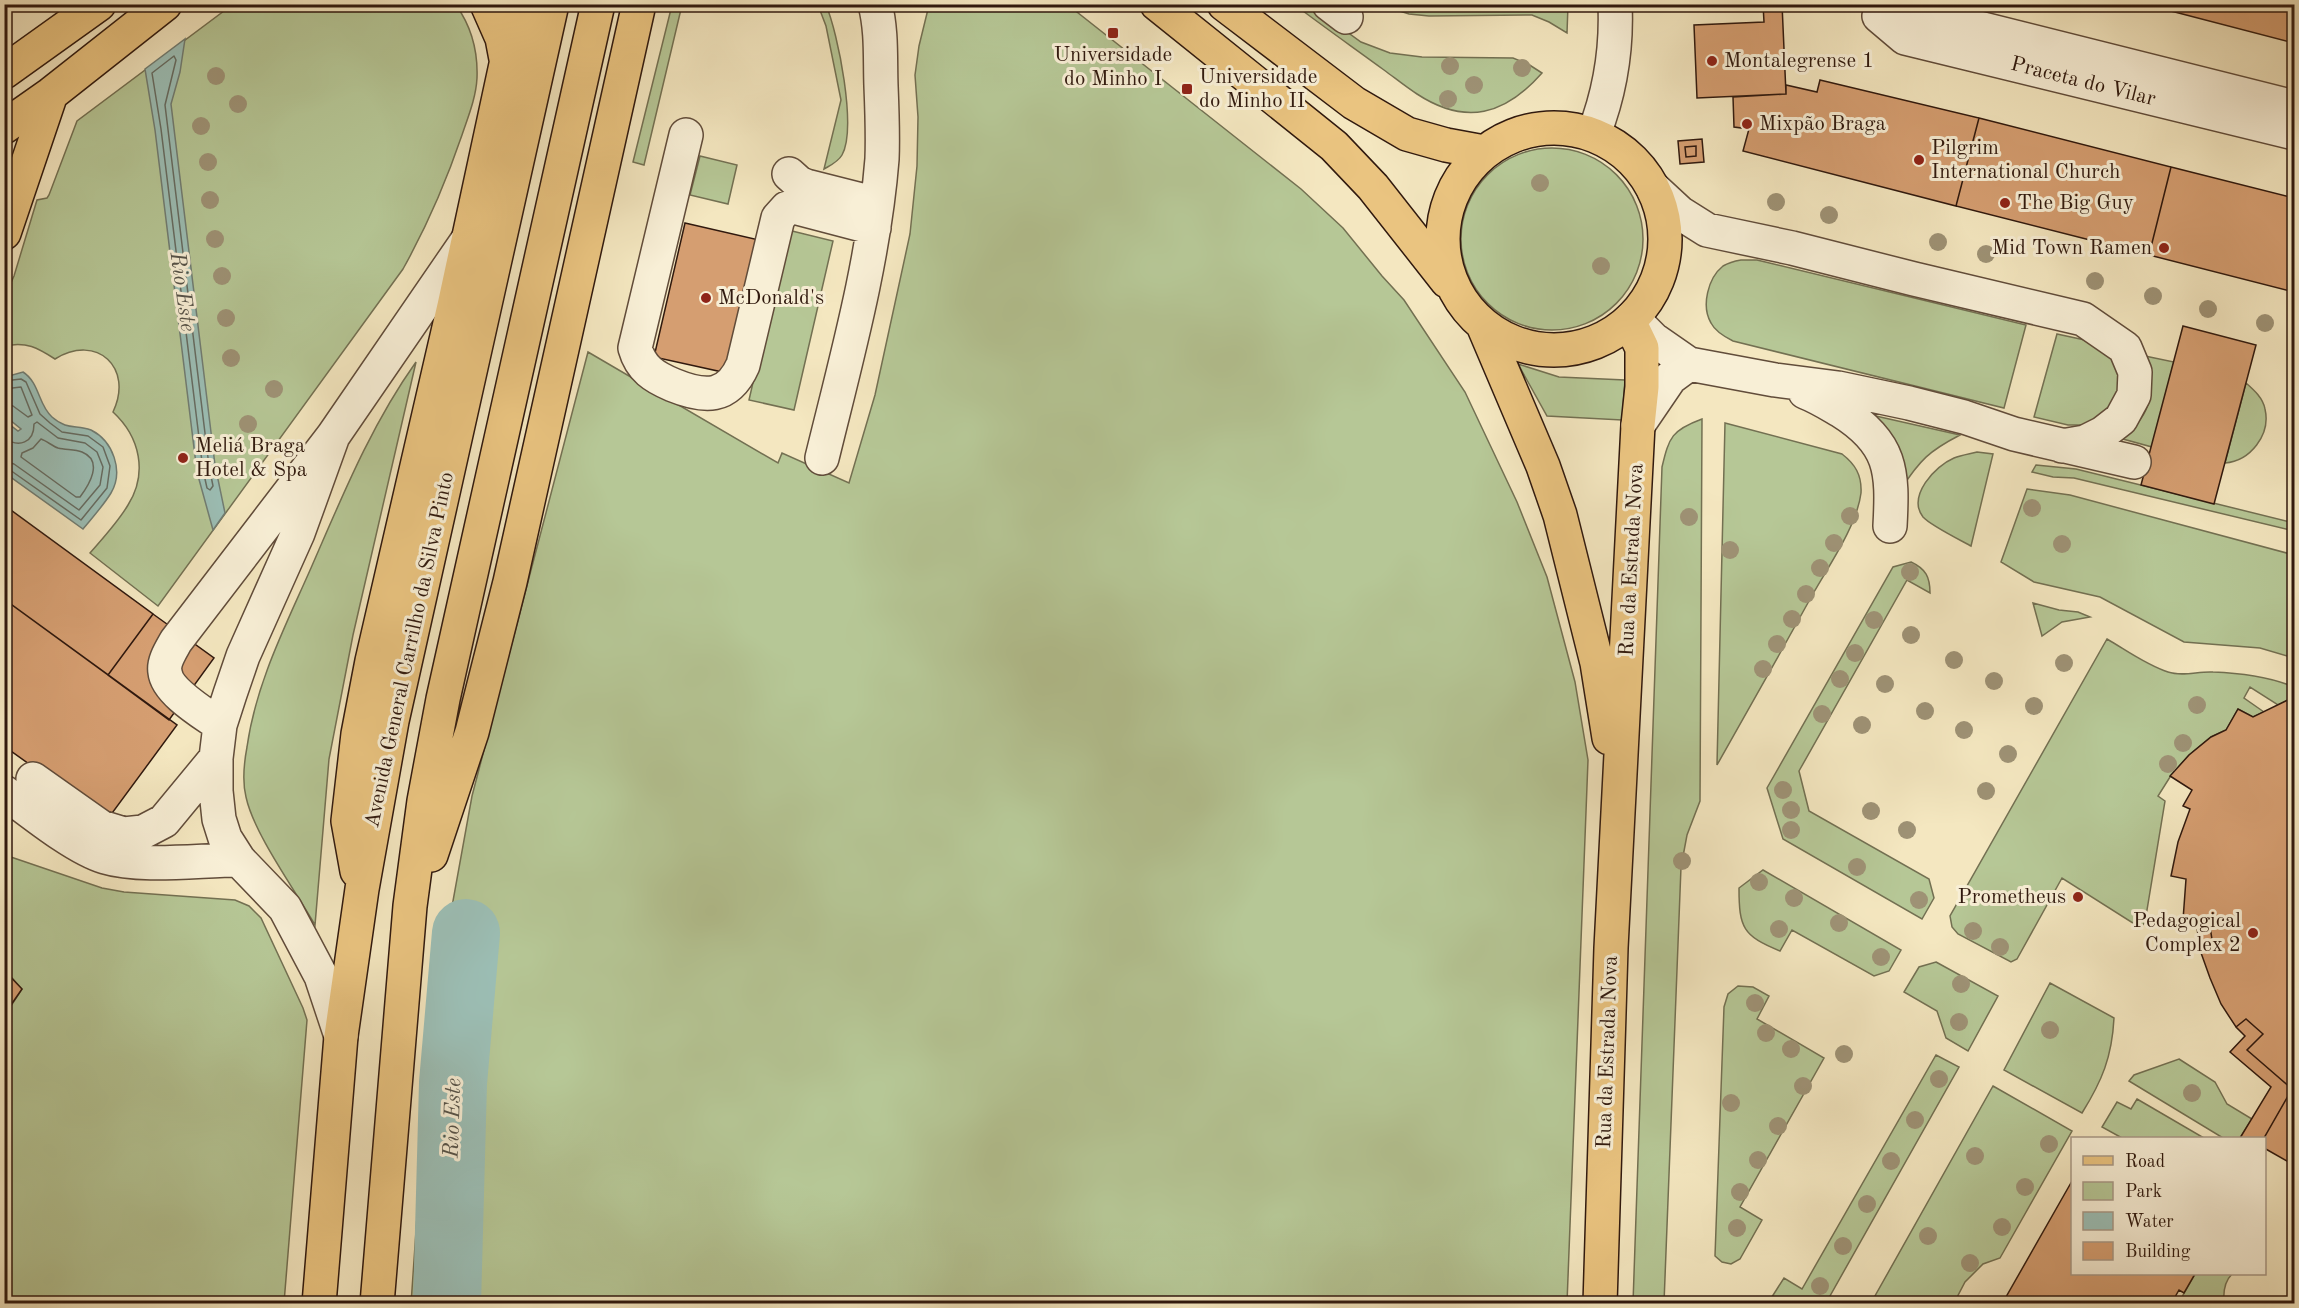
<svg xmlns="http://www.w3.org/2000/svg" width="2299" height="1308" viewBox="0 0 2299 1308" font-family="'Old Standard TT',serif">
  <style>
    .green { fill: #b6c796; stroke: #737052; stroke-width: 1.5 }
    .water { fill: #9cbfb6; stroke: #717d73; stroke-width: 1.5 }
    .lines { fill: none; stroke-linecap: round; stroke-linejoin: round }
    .shore { stroke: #666c62; stroke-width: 1.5 }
    .river { stroke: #9cbfb6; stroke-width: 68 }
    .building { fill: #d59e71; stroke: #30190e; stroke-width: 1.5; fill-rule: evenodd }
    .minor-casing { stroke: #614c3a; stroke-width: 36 }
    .major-casing { stroke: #30190e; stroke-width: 36 }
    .minor { stroke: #f8efd6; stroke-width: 33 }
    .major { stroke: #eac480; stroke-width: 33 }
    .tree { fill: #9e9275 }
    .poi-dot { fill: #8f2418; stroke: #f8efd6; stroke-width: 2 }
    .labels { text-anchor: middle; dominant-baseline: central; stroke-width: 6; stroke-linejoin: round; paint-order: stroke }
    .poi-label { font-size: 21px; fill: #30190e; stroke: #f8efd6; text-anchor: start }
    .street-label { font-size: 21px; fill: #30190e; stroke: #f8efd6 }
    .water-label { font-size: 22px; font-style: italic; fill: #565349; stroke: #f8efd6 }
  </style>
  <rect width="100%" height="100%" fill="#f4e7c0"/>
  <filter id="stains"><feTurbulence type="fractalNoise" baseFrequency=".00333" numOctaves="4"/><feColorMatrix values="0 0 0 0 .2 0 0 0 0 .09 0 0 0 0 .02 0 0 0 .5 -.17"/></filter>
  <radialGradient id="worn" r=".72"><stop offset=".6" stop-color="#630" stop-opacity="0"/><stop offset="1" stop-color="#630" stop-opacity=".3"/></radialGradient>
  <path class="green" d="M232,5H456C471,26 478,52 477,78C476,98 468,117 462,135C446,182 427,226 403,269L158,606L90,553C103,538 118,522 128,505C148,473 140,437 113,412C134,368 97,333 55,359C38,348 26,341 5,346V296L14,276L37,200L47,198L49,195L77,121Z
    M672,5H682L644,165L633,162Z
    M818,5H826C838,33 857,128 842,155C838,162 831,165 824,169L841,100L826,26Z
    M929,5H1068L1301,189L1343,228L1382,276L1404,300L1465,392L1517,502L1547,577L1575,682L1588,760L1567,1303L411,1304L430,1028L472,796L588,352L778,463L782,453L849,483L875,395L910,234L917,166L918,117L915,75L919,46Z
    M1295,5H1310L1361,42L1390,53L1422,57L1513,58L1528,64L1542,73C1505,115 1466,126 1417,94C1406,87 1395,78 1384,70C1354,48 1324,27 1295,5Z
    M1381,5H1568L1567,33L1549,22L1532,15L1429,16L1409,14Z
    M1461 239a91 91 0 1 1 182 0a91 91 0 1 1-182 0Z
    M700,156L737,165L728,204L690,195Z
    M788,230L833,241L794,410L749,400Z
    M1741,260H1757L2026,325L2004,408L1733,341C1725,337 1715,331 1711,323C1701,306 1708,278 1723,266C1728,263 1735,261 1741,260Z
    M2057,334L2094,342L2117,363L2120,392L2114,407L2086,425H2068L2034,417Z
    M2145,356L2174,362L2152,447L2123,439C2153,409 2154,398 2145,356Z
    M416,362L353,635L329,759L315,925C295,890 254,834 246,797C242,781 244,763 247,747C256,683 285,627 311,568C342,497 371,425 416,362Z
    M1518,364L1559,377L1625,380L1622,420L1547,416Z
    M2246,383C2254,390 2263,398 2265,409C2271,435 2250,461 2225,463Z
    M1867,414L1960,435C1929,451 1920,460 1901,489Z
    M1702,419L1700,801L1687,835L1681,867L1664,1303H1633L1662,467C1669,437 1672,430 1702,419Z
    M1725,423L1842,454C1855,464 1862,475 1861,493C1857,525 1830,564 1814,592C1782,650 1750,707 1717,765Z
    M1977,452L1993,454L1971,546C1960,540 1930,525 1923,517C1907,496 1935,466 1954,458C1961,455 1969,454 1977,452Z
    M2036,465L2076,469L2294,523V531L2074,478L2053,477L2032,472Z
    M2027,489L2070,495L2294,555V658L2260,648L2184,642L2100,597L2034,582L2001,562Z
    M1911,562C1926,569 1930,577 1930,593L1907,580L1799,771L1809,811L1929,879L1934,898L1922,919L1783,839L1767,788L1893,567Z
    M2033,603L2059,610L2078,612L2090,617L2062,622L2042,636Z
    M2107,639C2126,650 2146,665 2168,672C2183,677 2198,671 2213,672C2240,673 2270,677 2294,687V703L2292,698L2278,705L2250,687L2244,698L2264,712L2253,717L2238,709L2226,730L2211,737L2189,755L2170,777L2158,796L2165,801L2145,922L2142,926L2136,925L2062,878L2017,959L2011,962L1958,934L1952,927L1950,916Z
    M5,855L102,888L124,892L235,900L249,906L261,918L303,1008L307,1020L284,1303L5,1304V1015L22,989L5,970Z
    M1763,870L1901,950L1889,971L1874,976L1792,930L1780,951C1743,936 1739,928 1739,888Z
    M1936,962L1998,996L1968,1051L1946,1038L1937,1011L1904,992L1919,967Z
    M2050,983L2114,1018C2112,1057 2102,1081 2082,1113L2004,1070Z
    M1738,986L1753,987L1769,996L1757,1019L1824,1058L1740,1207L1762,1220L1740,1259L1731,1264L1722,1262L1715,1256L1724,1007L1728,994Z
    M1936,1055L1959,1067L1826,1303H1768L1784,1278L1802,1289Z
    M2179,1059L2215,1082L2227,1104L2252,1119L2240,1138H2223L2129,1081L2134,1075Z
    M1993,1086L2072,1131L2000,1258L1983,1264L1965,1282L1954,1303H1871Z
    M2137,1099L2204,1138H2122L2102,1127L2117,1102L2131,1109Z
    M2195,1274H2232C2224,1282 2223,1292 2224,1303L2178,1304Z"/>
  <path class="water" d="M185,39L180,72L171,104L215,465L225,513L213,530L197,472L155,130L145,69Z
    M23,372C40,383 38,405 52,417C68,431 76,424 91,430C113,441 124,471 111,493C103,506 92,518 83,529L5,473V421L18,431L21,429L5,416V377Z"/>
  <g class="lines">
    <path class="shore" d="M174,56L176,60L165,105L209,466L213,486L210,490L207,488L203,470L161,129L152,73Z
      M4,381L21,379L26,382L40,414L50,423L62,432L88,436L103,447L110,466L107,488L81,520L10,470L4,469
      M4,389L21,387L32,415L28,417L13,406L4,404
      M4,438C19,448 34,443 34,424L37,422L58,438L85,443L97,452L103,467L100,485L79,510L14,464L4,461
      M41,439C47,441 52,446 58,448C66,450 75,449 82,452C104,461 89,485 80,497H76L21,457L22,453L33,448Z"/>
    <path class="river" d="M447,1304L453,1083L466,933"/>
  </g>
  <path class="building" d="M1763,4H1782L1786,94L1697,98L1694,25L1764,22Z
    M2144,4H2278L2277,7L2294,12V43Z
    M2278,4H2294V12L2277,7Z
    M1820,80L1979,118L1956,206L1743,151L1749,129L1734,127L1733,97L1786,94V85L1817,92Z
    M1979,118L2171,167L2149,255L1956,206Z
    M1702,139L1704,162L1680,164L1678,141ZM1696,146V156L1686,157L1685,147Z
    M1696,146V156L1686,157L1685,147Z
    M2171,167L2294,198V292L2149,255Z
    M685,223L759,240L727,373L654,357Z
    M2183,326L2256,345L2214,504L2141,485Z
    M4,505L153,614L108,675L4,599Z
    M4,599L177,725L107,820L4,746Z
    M153,614L214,658L169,720L108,675Z
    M2292,698L2294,703V1165L2264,1148V1138L2292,1089L2247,1050L2263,1034L2246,1019L2236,1027L2221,1004L2210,978L2200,950L2213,946L2209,920H2183L2186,879L2171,876L2178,842L2190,809L2183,806L2192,790L2170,776L2189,755L2211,737L2226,730L2238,709L2253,717Z
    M2196,920H2209L2213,946L2200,950Z
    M4,970L22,989L4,1015Z
    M2246,1019L2263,1034L2247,1050L2292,1089L2264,1138H2240L2271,1087L2230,1052L2245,1036L2236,1027Z
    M2072,1181V1274H2195L2184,1293L2179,1290L2171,1304H2002Z"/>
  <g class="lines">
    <g class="minor-casing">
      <path id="minor" d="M1329,4L1346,17
        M2294,107L1911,11L1895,12L1879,16L1905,38L2294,133
        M1594,133C1610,92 1617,49 1615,4
        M686,135L635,348C641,369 654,377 673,385C705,398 728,399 743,365L778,218L787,208L794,207L874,228
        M789,174L799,183L806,186L877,204
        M1653,188L1680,213L1707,230L1792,248L1914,279L2083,319L2125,348L2135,372L2134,395L2121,419L2103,433L2085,442L2062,446
        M1632,318L1653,339L1689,364L1775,380L1838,388L1909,403L1964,417L2014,434L2134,462
        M1805,392C1818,397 1829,404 1841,411C1892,443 1893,471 1890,526
        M1638,425L1670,378L1689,364
        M333,436L298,533L243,656L230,694L220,725L216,758V791L219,819L225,838L239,860L285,908L321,976L341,1036
        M822,458C846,360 874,260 882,159C883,135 882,110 881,86C880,59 882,31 875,4
        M220,725C205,714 167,692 165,672C163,662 171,650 176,641L333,436L469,238
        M33,779L101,827L124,834L143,832L164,821L216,758
        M4,792C31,812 75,848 105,857C141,868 200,860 239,860"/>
    </g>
    <g class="major-casing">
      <path id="major" d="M487,4L502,38L506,59
        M1157,4L1334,146L1373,187L1447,281
        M1224,4L1354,103L1407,134L1446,145L1484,152
        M4,72L99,4
        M4,127L51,94L165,4
        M1443 239a111 111 0 1 1 222 0a111 111 0 1 1-222 0Z
        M4,233L51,94
        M1483,325L1543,466L1560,515L1597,663L1609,738
        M431,855L472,732L510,582L639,4
        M357,871L348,821L358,734L372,661L454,306L519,4
        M319,1304L341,1036L362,889L392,721L552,4
        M377,1304L410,906L424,801L443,699L598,4
        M1600,1304L1611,948L1638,425L1642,387V348L1629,321"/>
    </g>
    <use href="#minor" class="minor"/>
    <use href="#major" class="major"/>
  </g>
  <g class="tree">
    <circle cx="1450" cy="66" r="9"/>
    <circle cx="1522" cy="68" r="9"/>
    <circle cx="216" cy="76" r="9"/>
    <circle cx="1474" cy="85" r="9"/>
    <circle cx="1448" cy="99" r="9"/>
    <circle cx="238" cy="104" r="9"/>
    <circle cx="201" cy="126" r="9"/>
    <circle cx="208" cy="162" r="9"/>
    <circle cx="1540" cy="183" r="9"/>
    <circle cx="210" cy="200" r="9"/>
    <circle cx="1776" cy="202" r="9"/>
    <circle cx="1829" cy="215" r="9"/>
    <circle cx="215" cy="239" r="9"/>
    <circle cx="1938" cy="242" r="9"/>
    <circle cx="1986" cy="254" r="9"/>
    <circle cx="1601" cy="266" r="9"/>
    <circle cx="222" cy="276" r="9"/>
    <circle cx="2095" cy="281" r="9"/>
    <circle cx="2153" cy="296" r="9"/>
    <circle cx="2208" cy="309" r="9"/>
    <circle cx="226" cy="318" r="9"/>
    <circle cx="2265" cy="323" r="9"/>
    <circle cx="231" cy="358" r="9"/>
    <circle cx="274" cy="389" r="9"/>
    <circle cx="248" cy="424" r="9"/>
    <circle cx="2032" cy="508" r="9"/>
    <circle cx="1850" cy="516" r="9"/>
    <circle cx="1689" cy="517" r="9"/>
    <circle cx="1834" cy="543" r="9"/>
    <circle cx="2062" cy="544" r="9"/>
    <circle cx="1730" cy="550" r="9"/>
    <circle cx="1820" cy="568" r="9"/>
    <circle cx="1910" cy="572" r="9"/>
    <circle cx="1806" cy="594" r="9"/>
    <circle cx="1792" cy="619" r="9"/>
    <circle cx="1874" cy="620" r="9"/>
    <circle cx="1911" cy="635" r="9"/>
    <circle cx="1777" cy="644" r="9"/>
    <circle cx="1855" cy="653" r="9"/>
    <circle cx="1954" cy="660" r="9"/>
    <circle cx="2064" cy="663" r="9"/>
    <circle cx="1763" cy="669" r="9"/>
    <circle cx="1840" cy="679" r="9"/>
    <circle cx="1994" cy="681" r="9"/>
    <circle cx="1885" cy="684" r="9"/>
    <circle cx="2197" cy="705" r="9"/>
    <circle cx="2034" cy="706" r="9"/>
    <circle cx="1925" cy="711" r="9"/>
    <circle cx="1822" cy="714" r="9"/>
    <circle cx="1862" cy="725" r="9"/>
    <circle cx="1964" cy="730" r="9"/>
    <circle cx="2183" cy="743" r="9"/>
    <circle cx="2008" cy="754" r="9"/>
    <circle cx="2168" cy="764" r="9"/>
    <circle cx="1783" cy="790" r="9"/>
    <circle cx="1986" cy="791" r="9"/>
    <circle cx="1791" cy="810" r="9"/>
    <circle cx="1871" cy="811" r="9"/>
    <circle cx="1791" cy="830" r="9"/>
    <circle cx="1907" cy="830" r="9"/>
    <circle cx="1682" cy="861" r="9"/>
    <circle cx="1857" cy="867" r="9"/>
    <circle cx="1759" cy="882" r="9"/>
    <circle cx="1794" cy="898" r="9"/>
    <circle cx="1919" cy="900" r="9"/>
    <circle cx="1839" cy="923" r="9"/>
    <circle cx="1779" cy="929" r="9"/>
    <circle cx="1973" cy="931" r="9"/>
    <circle cx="2000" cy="947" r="9"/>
    <circle cx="1881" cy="957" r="9"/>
    <circle cx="1961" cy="984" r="9"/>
    <circle cx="1755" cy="1003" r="9"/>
    <circle cx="1959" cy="1022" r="9"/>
    <circle cx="2050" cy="1030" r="9"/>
    <circle cx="1766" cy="1033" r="9"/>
    <circle cx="1791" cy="1049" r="9"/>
    <circle cx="1844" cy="1054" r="9"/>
    <circle cx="1939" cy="1079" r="9"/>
    <circle cx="1803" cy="1086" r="9"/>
    <circle cx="2192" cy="1093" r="9"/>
    <circle cx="1731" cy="1103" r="9"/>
    <circle cx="1915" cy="1120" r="9"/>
    <circle cx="1778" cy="1126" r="9"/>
    <circle cx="2049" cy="1144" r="9"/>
    <circle cx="1975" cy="1156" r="9"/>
    <circle cx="1758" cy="1160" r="9"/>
    <circle cx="1891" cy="1161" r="9"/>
    <circle cx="2025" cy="1187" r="9"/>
    <circle cx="1740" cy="1192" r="9"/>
    <circle cx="1867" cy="1204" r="9"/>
    <circle cx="2002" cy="1227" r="9"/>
    <circle cx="1737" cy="1228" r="9"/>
    <circle cx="1928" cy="1236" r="9"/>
    <circle cx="1843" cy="1246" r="9"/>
    <circle cx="1970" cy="1263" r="9"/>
    <circle cx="1820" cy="1286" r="9"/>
  </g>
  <g class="poi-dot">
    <rect x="1107" y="27" width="12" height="12" rx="3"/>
    <circle cx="1712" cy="61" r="6"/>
    <rect x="1181" y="83" width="12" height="12" rx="3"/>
    <circle cx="1747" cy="124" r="6"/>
    <circle cx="1919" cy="160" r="6"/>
    <circle cx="2005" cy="203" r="6"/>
    <circle cx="2164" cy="248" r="6"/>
    <circle cx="706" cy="298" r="6"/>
    <circle cx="183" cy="458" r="6"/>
    <circle cx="2078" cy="897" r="6"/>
    <circle cx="2253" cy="933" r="6"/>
  </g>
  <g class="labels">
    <g class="poi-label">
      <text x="1113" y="55" text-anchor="middle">Universidade<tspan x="1113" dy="24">do Minho I</tspan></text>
      <text x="1724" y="61">Montalegrense 1</text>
      <text x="1199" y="77">Universidade<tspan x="1199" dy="24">do Minho II</tspan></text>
      <text x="1759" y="124">Mixpão Braga</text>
      <text x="1931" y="148">Pilgrim<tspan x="1931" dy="24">International Church</tspan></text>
      <text x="2017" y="203">The Big Guy</text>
      <text x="2152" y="248" text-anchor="end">Mid Town Ramen</text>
      <text x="718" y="298">McDonald's</text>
      <text x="195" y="446">Meliá Braga<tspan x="195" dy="24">Hotel &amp; Spa</tspan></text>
      <text x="2066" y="897" text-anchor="end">Prometheus</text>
      <text x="2241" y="921" text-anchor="end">Pedagogical<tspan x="2241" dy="24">Complex 2</tspan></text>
    </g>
    <g class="street-label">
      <text transform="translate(2083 82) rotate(14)">Praceta do Vilar</text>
      <text transform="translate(1632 560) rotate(-87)">Rua da Estrada Nova</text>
      <text transform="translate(410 650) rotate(-78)">Avenida General Carrilho da Silva Pinto</text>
      <text transform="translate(1608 1052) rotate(-88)">Rua da Estrada Nova</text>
    </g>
    <g class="water-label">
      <text transform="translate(182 292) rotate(82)">Rio Este</text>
      <text transform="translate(453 1118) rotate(-88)">Rio Este</text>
    </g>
  </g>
  <rect width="2299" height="1308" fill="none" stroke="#f4e7c0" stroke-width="24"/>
  <rect x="6" y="6" width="2287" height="1296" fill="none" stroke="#30190e" stroke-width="3"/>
  <rect x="12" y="12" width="2275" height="1284" fill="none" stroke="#30190e" stroke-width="1.5"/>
  <rect x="2071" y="1137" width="195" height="138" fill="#f8efd6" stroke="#a89986" stroke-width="1.5"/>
  <rect x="2083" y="1156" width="30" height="9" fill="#eac480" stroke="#a89986" stroke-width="1.5"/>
  <text x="2125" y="1167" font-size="18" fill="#30190e">Road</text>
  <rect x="2083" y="1182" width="30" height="18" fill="#b6c796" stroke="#a89986" stroke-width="1.5"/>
  <text x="2125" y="1197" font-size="18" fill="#30190e">Park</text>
  <rect x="2083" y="1212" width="30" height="18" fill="#9cbfb6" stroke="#a89986" stroke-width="1.5"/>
  <text x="2125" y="1227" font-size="18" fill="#30190e">Water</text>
  <rect x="2083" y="1242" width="30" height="18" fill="#d59e71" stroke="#a89986" stroke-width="1.5"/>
  <text x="2125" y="1257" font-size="18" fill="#30190e">Building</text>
  <rect width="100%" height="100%" filter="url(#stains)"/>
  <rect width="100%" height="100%" fill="url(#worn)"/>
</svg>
